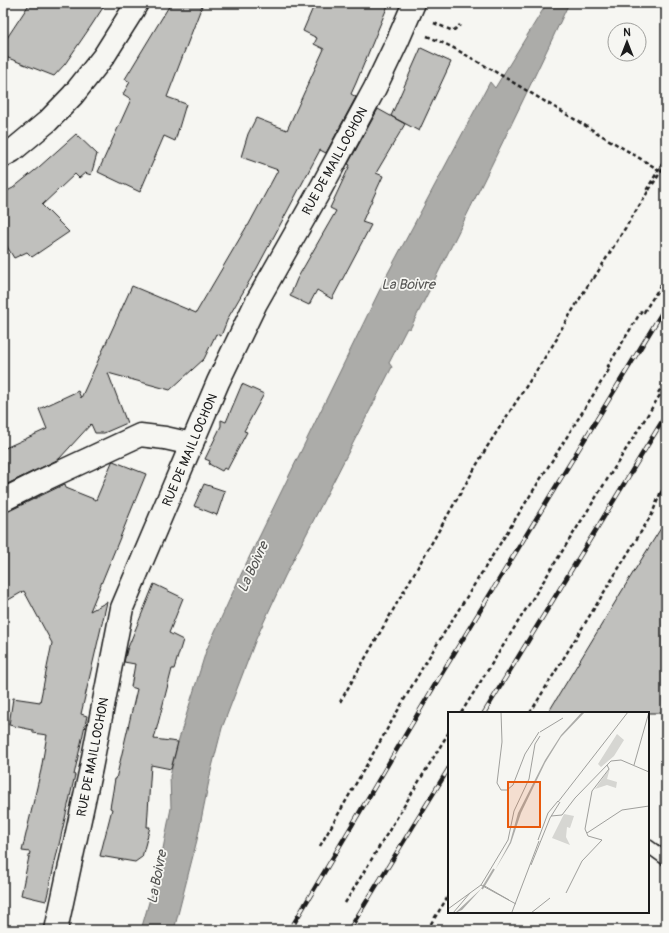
<svg xmlns="http://www.w3.org/2000/svg" width="669" height="933" viewBox="0 0 669 933" font-family="Pangolin,sans-serif">
  <style>
    .water { fill: #acaca9; stroke: #727271 }
    .building { fill: #c0c0bd; stroke: #1c1c1c }
    .lines { fill: none; stroke-linecap: round; stroke-linejoin: round }
    .lane-casing { stroke: #1c1c1c; stroke-width: 15 }
    .street-casing { stroke: #1c1c1c; stroke-width: 25 }
    .secondary-casing { stroke: #1c1c1c; stroke-width: 25 }
    .path { stroke: #1c1c1c; stroke-width: 2.5; stroke-dasharray: 4 3; stroke-linecap: butt }
    .lane { stroke: #f6f6f2; stroke-width: 12 }
    .street { stroke: #f6f6f2; stroke-width: 22 }
    .secondary { stroke: #f6f6f2; stroke-width: 22 }
    .rail-casing { stroke: #1c1c1c; stroke-width: 4.5 }
    .rail { stroke: #f6f6f2; stroke-width: 3; stroke-dasharray: 9; stroke-linecap: butt }
    .path-bridge { stroke: #1c1c1c; stroke-width: 2.5; stroke-dasharray: 4 3; stroke-linecap: butt }
    .labels { text-anchor: middle; dominant-baseline: central; stroke-width: 3.5; stroke-linejoin: round; paint-order: stroke }
    .street-label { font-size: 13px; fill: #1c1c1c; stroke: #f6f6f2 }
    .water-label { font-size: 14px; font-style: italic; fill: #565654; stroke: #f6f6f2 }
    .inset-river { fill: none; stroke: #acaca9; stroke-width: 2 }
    .inset-road { fill: none; stroke: #9f9f9c; stroke-width: 1 }
    .view { fill: #e8590c; fill-opacity: 0.15; stroke: #e8590c; stroke-width: 2 }
    .inset-edge { fill: none; stroke: #1c1c1c; stroke-width: 2 }
  </style>
  <rect width="100%" height="100%" fill="#f6f6f2"/>
  <filter id="ink" filterUnits="userSpaceOnUse"><feTurbulence type="fractalNoise" baseFrequency=".025" numOctaves="2"/><feDisplacementMap in="SourceGraphic" scale="8" xChannelSelector="R" yChannelSelector="G"/><feConvolveMatrix kernelMatrix="1 2 1 2 8 2 1 2 1" color-interpolation-filters="sRGB"/></filter>
  <g filter="url(#ink)">
    <path class="water" d="M547,3H569C518,113 464,221 410,329L407,328L389,363L392,367L285,576L256,639L222,728L211,771L197,840L174,930H141L160,864L171,808L170,776L178,742L206,651L244,568L388,273L490,82L495,88Z"/>
    <path class="building" d="M30,3H106L91,26L65,64L54,76L3,56V44Z
      M171,3H203L167,97L186,104L175,141L164,136L140,192L98,172L131,99L123,94L130,82L125,79Z
      M315,3H389L356,83L351,94L356,97L326,153L320,150L257,268L228,318L221,336L216,334L204,359L170,390L108,373L127,423L104,433H95L91,424L59,459L3,486V449L47,429L39,409L78,391L81,398L132,286L196,313L247,226H248L278,170L241,157L248,134L256,118L287,130L324,49L314,44L317,38L303,31Z
      M421,48L451,62L419,131L391,116Z
      M378,109L405,124L376,173L383,176L362,222L371,225L332,299L317,290L309,305L290,296L297,279L336,211L330,208L350,165L348,164Z
      M76,134L97,154L91,175L85,173L79,178L75,174L42,205L69,232L32,257L27,252L14,258L3,240V193L13,188L39,167Z
      M242,384L264,394L244,431L247,432L227,470L224,468L222,471L209,464L210,461L205,459L221,426V420L226,422Z
      M113,461L146,474L90,611L107,602L81,714L87,716L74,775H75L46,901L21,895L30,852L22,851L41,770L47,735L33,733V730L9,725L13,698L40,702L52,643L24,591L3,603V512L9,511L65,484L66,488L96,500L112,462Z
      M204,484L225,491L217,515L194,506Z
      M666,520V713H548L628,581Z
      M154,584L183,598L169,633L183,640L174,669H172L154,739L178,742L171,769L151,765L147,827H150L142,857L135,862L100,856L112,809L110,808L115,779H116L137,689L131,687L135,664L124,662L127,650Z"/>
    <g class="lines">
      <g class="lane-casing">
        <path id="lane" d="M648,846L666,859"/>
      </g>
      <g class="street-casing">
        <path id="street" d="M3,500L39,482L140,435L165,438L192,444"/>
      </g>
      <g class="secondary-casing">
        <path id="secondary" d="M3,156L12,151L48,121L73,95L104,56L133,10L137,3
          M56,930L91,768L122,608L218,382L241,334L256,303L320,190L375,88L398,40L414,3"/>
      </g>
      <path class="path" d="M434,23L453,31L460,25
        M427,36L452,47L494,71
        M649,190L666,164
        M666,485L660,494L666,497
        M340,702L487,447L558,337L557,336L593,277L594,278L649,190L647,189L666,158
        M461,713L660,395L658,393L666,380
        M530,713L652,514L660,494
        M320,846L424,665L610,368L608,366L642,310L644,312L666,277
        M345,903L449,732
        M427,930L449,895"/>
      <use href="#lane" class="lane"/>
      <use href="#street" class="street"/>
      <use href="#secondary" class="secondary"/>
      <g class="rail-casing">
        <path id="rail" d="M484,713L666,415
          M290,930L439,678L666,306
          M349,930L449,768"/>
      </g>
      <use href="#rail" class="rail"/>
      <path class="path-bridge" d="M494,71L666,174"/>
    </g>
  </g>
  <g class="labels">
    <g class="street-label">
      <text transform="translate(335 161) rotate(-61)">RUE DE MAILLOCHON</text>
      <text transform="translate(190 450) rotate(-67)">RUE DE MAILLOCHON</text>
      <text transform="translate(93 757) rotate(-79)">RUE DE MAILLOCHON</text>
    </g>
    <g class="water-label">
      <text x="408" y="284">La Boivre</text>
      <text transform="translate(253 567) rotate(-65)">La Boivre</text>
      <text transform="translate(157 877) rotate(-79)">La Boivre</text>
    </g>
  </g>
  <g transform="translate(448 712)">
    <rect width="201" height="201" fill="#f6f6f2"/>
    <path d="M169,22L176,28L166,44L153,55L150,52ZM162,56L159,67L169,70L168,76L159,73L147,77ZM116,102L126,104L122,116L119,115L118,125L122,133L104,126Z" fill="#d6d6d2"/>
    <path d="M134,0H137L113,25L97,51L73,101L63,131L47,158L62,130L70,101L97,48L113,23ZM34,176L14,198L7,201Z" fill="#acaca9"/>
    <path class="inset-river" d="M34,177L46,157"/>
    <path class="inset-road" d="M53,0L54,30L49,71L53,78H59L65,73L77,42L91,20M92,20L115,6M186,53L201,0M110,90L180,0M103,104L114,103L127,86L163,49L173,48L201,60M139,121L174,98L201,94M90,128L100,101L110,89M154,128L140,124L137,117L144,79L161,57L159,53M83,153L102,106L112,90M33,173L60,128L66,99L81,67L87,32L92,24M33,173L68,192M35,173L61,188M118,181L134,149L154,128M0,197L33,173M64,200L91,129M5,201L22,181M83,201L102,186"/>
    <path class="view" d="M60,70H92V115H60Z"/>
    <rect width="201" height="201" class="inset-edge"/>
  </g>
  <rect width="669" height="933" fill="none" stroke="#f6f6f2" stroke-width="16"/>
  <rect x="8" y="8" width="653" height="917" fill="none" stroke="#1c1c1c" stroke-width="1.5" filter="url(#ink)"/>
  <g transform="translate(627 42)"><circle r="19" fill="#f6f6f2" stroke="#9f9f9c"/>
  <path d="M0-3L7 15L0 10L-7 15Z" fill="#1c1c1c"/>
  <text y="-6" font-size="11" font-weight="bold" text-anchor="middle" fill="#1c1c1c">N</text>
  </g>
</svg>
